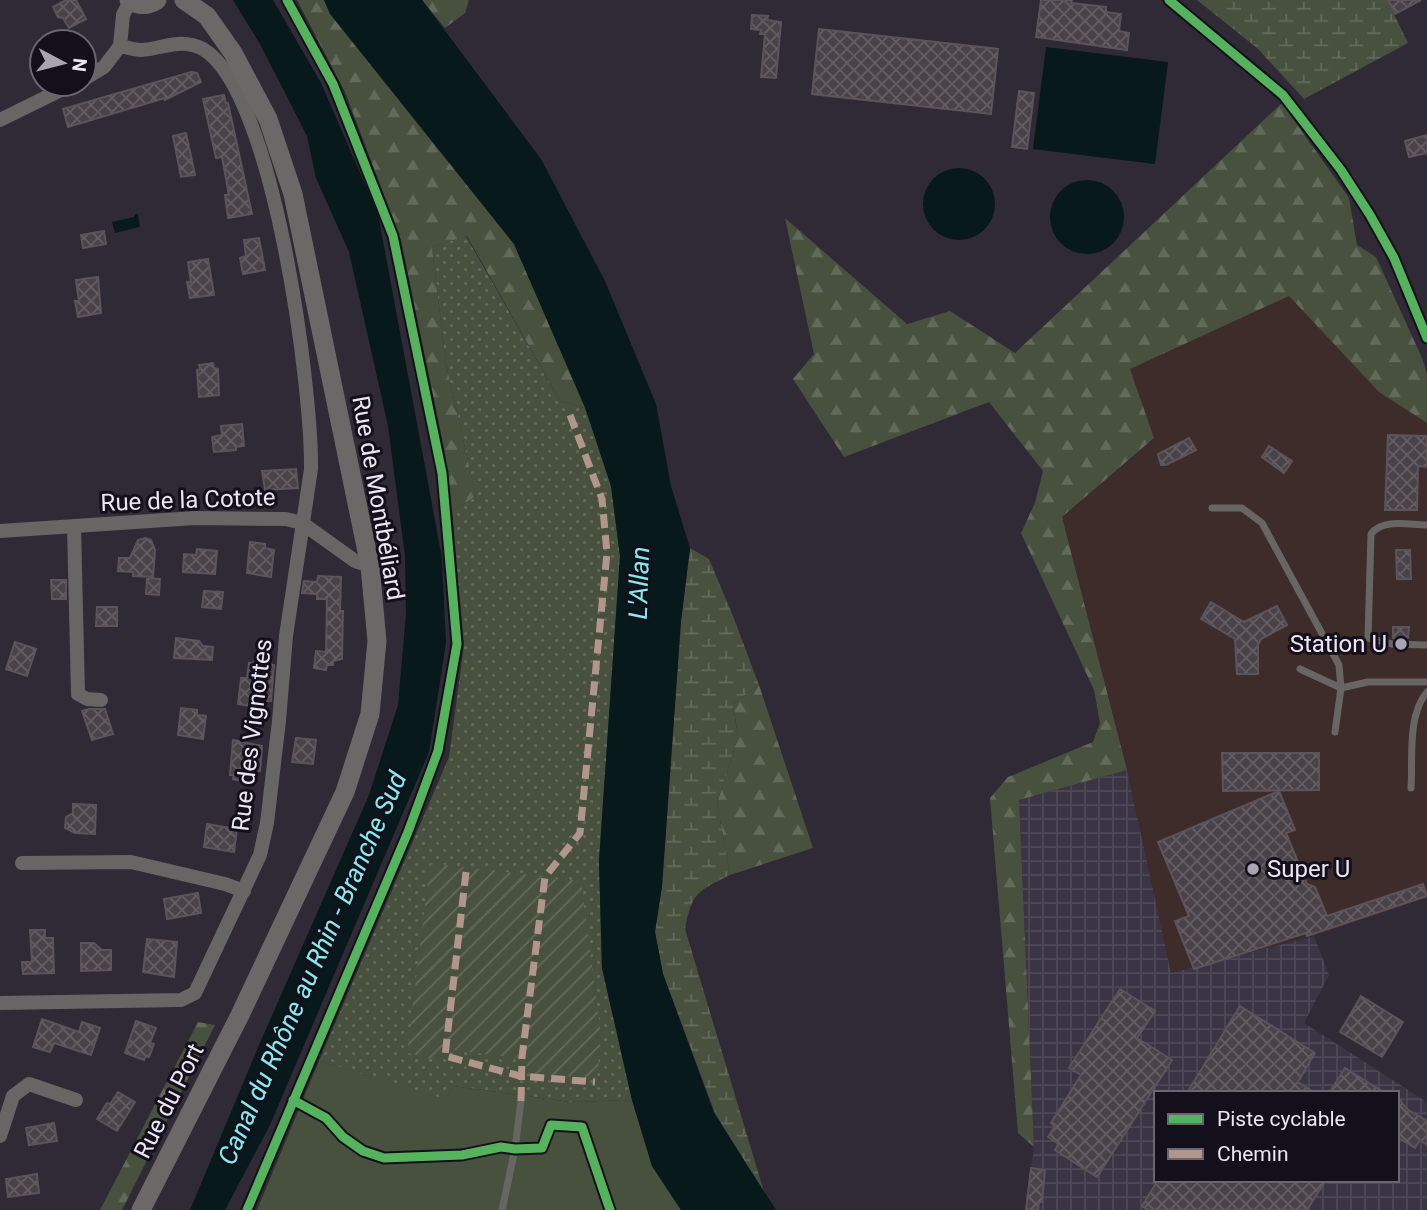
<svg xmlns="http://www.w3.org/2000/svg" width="1427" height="1210" viewBox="0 0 1427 1210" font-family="Roboto,sans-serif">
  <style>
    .commercial { fill: #3d2c29 }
    .industrial { fill: url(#industrial-grid); fill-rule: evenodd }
    .grass { fill: url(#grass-dots) }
    .forest { fill: url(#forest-firs) }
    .wetland { fill: url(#wetland-marsh) }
    .park { fill: #48513e }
    .garden { fill: url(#garden-furrows) }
    .water { fill: #07191a }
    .building { fill: url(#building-cross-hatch); stroke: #5c535b; stroke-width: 2 }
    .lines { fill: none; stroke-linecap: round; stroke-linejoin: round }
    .service { stroke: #686664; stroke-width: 7 }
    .minor { stroke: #686664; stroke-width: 14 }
    .secondary { stroke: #6b6867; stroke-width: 19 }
    .quiet { stroke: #b2968c; stroke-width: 7; stroke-dasharray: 14 7; stroke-linecap: butt }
    .cycleway-casing { stroke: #14101b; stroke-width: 13 }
    .cycleway { stroke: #56b35d; stroke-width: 9 }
    .poi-dot { fill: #a9a4b2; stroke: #14101b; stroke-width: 2.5 }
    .labels { text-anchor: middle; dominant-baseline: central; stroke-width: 6; stroke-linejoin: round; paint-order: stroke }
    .street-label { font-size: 24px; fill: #ebe5f5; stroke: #14101b }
    .poi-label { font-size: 24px; fill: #ebe5f5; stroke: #14101b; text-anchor: end }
    .water-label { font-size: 26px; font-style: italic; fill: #84eced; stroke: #14101b }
  </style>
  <defs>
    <pattern id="industrial-grid" width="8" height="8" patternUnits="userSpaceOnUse" patternTransform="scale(1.75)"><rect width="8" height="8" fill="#3a3444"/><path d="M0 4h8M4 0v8" fill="none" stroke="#4d4856"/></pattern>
    <pattern id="grass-dots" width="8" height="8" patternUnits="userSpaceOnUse" patternTransform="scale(1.75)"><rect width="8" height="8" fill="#48513e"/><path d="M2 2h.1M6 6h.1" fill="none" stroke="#636a5a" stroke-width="1.8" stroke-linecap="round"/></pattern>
    <pattern id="forest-firs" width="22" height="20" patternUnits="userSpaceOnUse" patternTransform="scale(1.75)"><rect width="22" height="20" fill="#48513e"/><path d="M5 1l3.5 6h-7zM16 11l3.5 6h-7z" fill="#636a5a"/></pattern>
    <pattern id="wetland-marsh" width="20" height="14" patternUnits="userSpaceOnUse" patternTransform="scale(1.75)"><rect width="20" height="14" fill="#48513e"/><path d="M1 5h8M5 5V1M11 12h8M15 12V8" fill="none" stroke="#636a5a"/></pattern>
    <pattern id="garden-furrows" width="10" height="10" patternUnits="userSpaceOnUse" patternTransform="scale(1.75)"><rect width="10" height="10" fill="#48513e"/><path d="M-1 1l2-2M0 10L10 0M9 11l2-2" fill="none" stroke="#636a5a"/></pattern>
    <pattern id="building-cross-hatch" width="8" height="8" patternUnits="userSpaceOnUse" patternTransform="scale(1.75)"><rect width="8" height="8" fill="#4a4249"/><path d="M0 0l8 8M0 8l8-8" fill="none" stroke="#645d64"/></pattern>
  </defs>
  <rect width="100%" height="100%" fill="#2f2a36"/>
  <path class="commercial" d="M1289,296L1379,392L1427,423V898L1314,936L1171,973L1127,770L1062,517L1154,439L1130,369Z"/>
  <path class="industrial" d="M1127,770L1171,973L1314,936L1329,975L1304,1023L1427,1102V1210H1025L1034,1147L1019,800ZM1156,1093H1397V1180H1156Z"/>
  <path class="grass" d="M466,236L560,401L585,408L611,486L620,556L599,861L602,968L632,1100L570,1102L453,1086L445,1100L319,1061L449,757L464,645L452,511L476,496L446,364L432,247Z"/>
  <path class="forest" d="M297,0H324L331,14L514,244L585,408L560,401L467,236L432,247L446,364L476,496L452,511L445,453L401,240L345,92Z
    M422,0H469L465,13L445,28Z
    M1282,103L1349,198L1357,245L1376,257L1422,358L1427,374V423L1379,392L1289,296L1130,369L1154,438L1062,517L1127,770L1019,800L1034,1147L1018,1133L990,798L1008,777L1093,742L1100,723L1094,690L1021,533L1035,503L1043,471L989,402L844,457L793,379L814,354L785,218L907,324L950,311L1015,353Z
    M759,685L813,848L730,875L717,803L738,737L733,704Z
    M198,1022L215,1025L122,1210H100Z"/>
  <path class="wetland" d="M1197,0H1387L1408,43L1304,99L1257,48Z
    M690,548L709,559L733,616L759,685L733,704L738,737L717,803L730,875C698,891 692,892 685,929L765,1195L715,1113L663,974L655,932L662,886L681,621Z"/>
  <path class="park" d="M319,1061L445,1099L453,1086L570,1102L632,1100L652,1166L681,1210H257Z"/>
  <path class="garden" d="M430,863L581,881L601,1035L597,1079L526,1073L527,1059L444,1049L440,1061L407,1053Z"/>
  <path class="water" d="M233,0H273L321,83L378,214L442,558L446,643L429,752L270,1125L225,1210H190L259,1045L369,795L398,705L406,614L405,556L388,426L349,252L316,178L307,136L260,44Z
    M324,0H422L541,159L605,281L656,404L671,486L690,548L681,621L662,886L655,932L663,974L714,1113L776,1210H681L652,1166L632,1100L602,968L599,861L620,556L611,486L585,407L514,244L330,14Z
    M1046,47L1168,62L1155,164L1033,149Z
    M923 204a36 36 0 1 1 72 0a36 36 0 1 1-72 0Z
    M1050 217a37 37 0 1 1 74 0a37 37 0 1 1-74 0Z
    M135,214H138L140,227L115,233L112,222L134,217Z"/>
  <path class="building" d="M66,0H76L86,19L69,28L63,18L58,17L53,7Z
    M1041,0H1072L1071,3L1106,7V12L1121,14L1119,31L1129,33L1127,50L1036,37Z
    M1388,0H1421L1395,14Z
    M752,15L768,16L767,20L781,22L776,78L761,77L765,34H760L761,30L751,29Z
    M819,29L998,49L991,114L812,94Z
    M191,72L197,73L201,82L165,100V98L68,127L63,109Z
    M1019,91L1034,93L1027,149L1012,147Z
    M224,95L226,103H228L252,214L228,218L225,195H229L222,157L216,158L203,99Z
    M186,133L195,175L181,177L173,136Z
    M1427,135V153L1409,157L1405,141Z
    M104,231L106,244L83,248L81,235Z
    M259,238L265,270L243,274L240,258L246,256L244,240Z
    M208,259L214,295L190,298L187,282H191L188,262Z
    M98,277L101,313L78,317L75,301H79L76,280Z
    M213,363L214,368L218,369L219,395L199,397L197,370L200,369L199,365Z
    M242,424L244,446L236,447V450L214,452L212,437L222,435L221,426Z
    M1388,435L1427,436V467L1418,466L1417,510H1385Z
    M1189,438L1196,450L1166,465H1161L1158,454Z
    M1269,446L1292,461L1284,473L1262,457Z
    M296,469L298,488L265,490L262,471Z
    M145,538L151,540L155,550L153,577L133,576V572L118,571L119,558H130L138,540Z
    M250,542L265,544V548L274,550L271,577L247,573Z
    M197,549L217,551L215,574L183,572L184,554L196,555Z
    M1396,550H1410L1411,579H1397Z
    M318,576L341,577L340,611H343L342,659L333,661V665H327L326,670L314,668L316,651L326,652L327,599H317V594L302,593L304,581L317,582Z
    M147,578L160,579L159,595L146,594Z
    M51,580H66V599H52Z
    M204,591L223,592L221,609L202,607Z
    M1211,602L1244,622L1277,606L1287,625L1261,639L1258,645V674H1237L1235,639L1201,619Z
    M97,607H117V626H96Z
    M1393,627H1409L1408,638H1393Z
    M176,638L199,641L203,646L213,647L212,660L174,658Z
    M15,642L36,649L27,676L6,669Z
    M256,662L274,665L271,701H256L255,707L238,704L241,678H247L249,663Z
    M181,708L197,710V715L206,716L203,739L178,735Z
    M89,709H105L113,734L92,740L82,711Z
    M296,738L316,740L313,764L292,762Z
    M233,740L262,746L260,771L254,770L252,783L233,779L234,775H230Z
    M1222,753H1319V790L1223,791Z
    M1279,791L1295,830L1286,833L1307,884L1315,887L1327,916L1423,884L1427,896L1307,936L1306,933L1194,969L1175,921L1189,916L1158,842Z
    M73,804L96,805L95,834L75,833L65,828L66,817L73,813Z
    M207,824L237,829L234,852L204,847Z
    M198,893L201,913L167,919L164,899Z
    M30,930H45V938H53L54,973L23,974L22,962H32Z
    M147,939L177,942L174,977L143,972Z
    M81,943H94L102,950H111V970L81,971Z
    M1120,989L1155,1011L1137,1038L1172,1060L1097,1177L1055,1150L1059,1144L1048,1137L1055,1126L1051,1123L1081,1075L1069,1068Z
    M1361,996L1403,1022L1382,1057L1340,1032Z
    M1240,1006L1315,1053L1298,1082L1315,1093H1187Z
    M42,1019L79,1032L82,1022L100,1028L91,1055L54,1043L50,1052L33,1047Z
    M136,1021L156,1028L150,1043L154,1044L149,1057L146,1056L144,1060L125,1053Z
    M1345,1068L1385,1093H1329Z
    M118,1092L135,1102L117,1131L97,1119L107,1103L110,1104Z
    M1397,1096L1407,1109L1427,1121V1145L1420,1140L1415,1148L1397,1137Z
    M54,1123L57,1141L29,1145L26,1128Z
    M1031,1168L1045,1170L1042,1202H1039L1038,1210H1026Z
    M37,1174L39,1193L8,1197L6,1179Z
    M1158,1180H1326L1307,1210H1148L1142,1206Z"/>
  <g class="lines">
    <path class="service" d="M1212,508H1242L1262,523L1339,665L1341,688L1335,732
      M1427,525C1409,525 1383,518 1371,534L1368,638L1392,644L1427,645
      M1300,669L1341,688L1368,682H1427
      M1411,788C1413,758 1407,716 1427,692
      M502,1210L515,1149L521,1101"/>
    <path class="minor" d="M84,79L104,67L120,46L123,15L130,1
      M0,120L73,84
      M74,527L78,694L87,699L101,700
      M0,531L195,518L286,519L302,523L355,561L370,566
      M22,863L131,862L225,884L244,891
      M0,1003L181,1000L195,993L260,855L267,823L279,721L286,636L311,469C312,388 274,91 203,49C180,37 163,49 141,50C134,50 126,47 120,46
      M0,1136L13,1096L29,1084L76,1100"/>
    <path class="secondary" d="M129,0C139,6 148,6 157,0
      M141,1210L240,1015L345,792L370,714L377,641L370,566L293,194L268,119L233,53L207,16L184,0"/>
    <path class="quiet" d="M466,872L445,1056L520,1076L595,1082
      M521,1101L522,1057L545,877L580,833L607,553L602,499L570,415"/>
    <g class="cycleway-casing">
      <path id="cycleway" d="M1169,0L1283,95L1341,170L1370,215L1394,258L1427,338
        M293,1100L326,1118L343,1137L363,1151L384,1158L462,1155L501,1147L515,1149L542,1148L551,1125L582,1127L610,1210
        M247,1210L408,832L438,751L457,644L442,473L393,236L333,84L287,0"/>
    </g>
    <use href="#cycleway" class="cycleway"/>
  </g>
  <g class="poi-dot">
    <circle cx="1401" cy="644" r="7"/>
    <circle cx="1253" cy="869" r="7"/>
  </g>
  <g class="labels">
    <g class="street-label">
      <text transform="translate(378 498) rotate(80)">Rue de Montbéliard</text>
      <text transform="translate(188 500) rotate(-2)">Rue de la Cotote</text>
      <text transform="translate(252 735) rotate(-83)">Rue des Vignottes</text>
      <text transform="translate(169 1101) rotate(-63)">Rue du Port</text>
    </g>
    <g class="poi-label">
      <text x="1387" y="644">Station U</text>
      <text x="1267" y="869" text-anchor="start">Super U</text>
    </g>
    <g class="water-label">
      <text transform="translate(639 583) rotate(-88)">L'Allan</text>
      <text transform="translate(312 968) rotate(-66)">Canal du Rhône au Rhin - Branche Sud</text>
    </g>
  </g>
  <rect x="1154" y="1091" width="245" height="91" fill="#14101b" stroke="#6a6572" stroke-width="2"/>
  <rect x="1168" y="1114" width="35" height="10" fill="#56b35d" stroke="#6a6572" stroke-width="2"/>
  <text x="1217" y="1126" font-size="21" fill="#ebe5f5">Piste cyclable</text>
  <rect x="1168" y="1149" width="35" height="10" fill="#b2968c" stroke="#6a6572" stroke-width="2"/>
  <text x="1217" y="1161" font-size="21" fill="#ebe5f5">Chemin</text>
  <g transform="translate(63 63) rotate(97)"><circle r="33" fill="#14101b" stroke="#6a6572" stroke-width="2"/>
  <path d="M0-5L12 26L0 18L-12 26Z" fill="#a9a4b2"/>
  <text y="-10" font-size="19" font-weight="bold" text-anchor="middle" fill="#ebe5f5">N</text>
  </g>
</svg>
